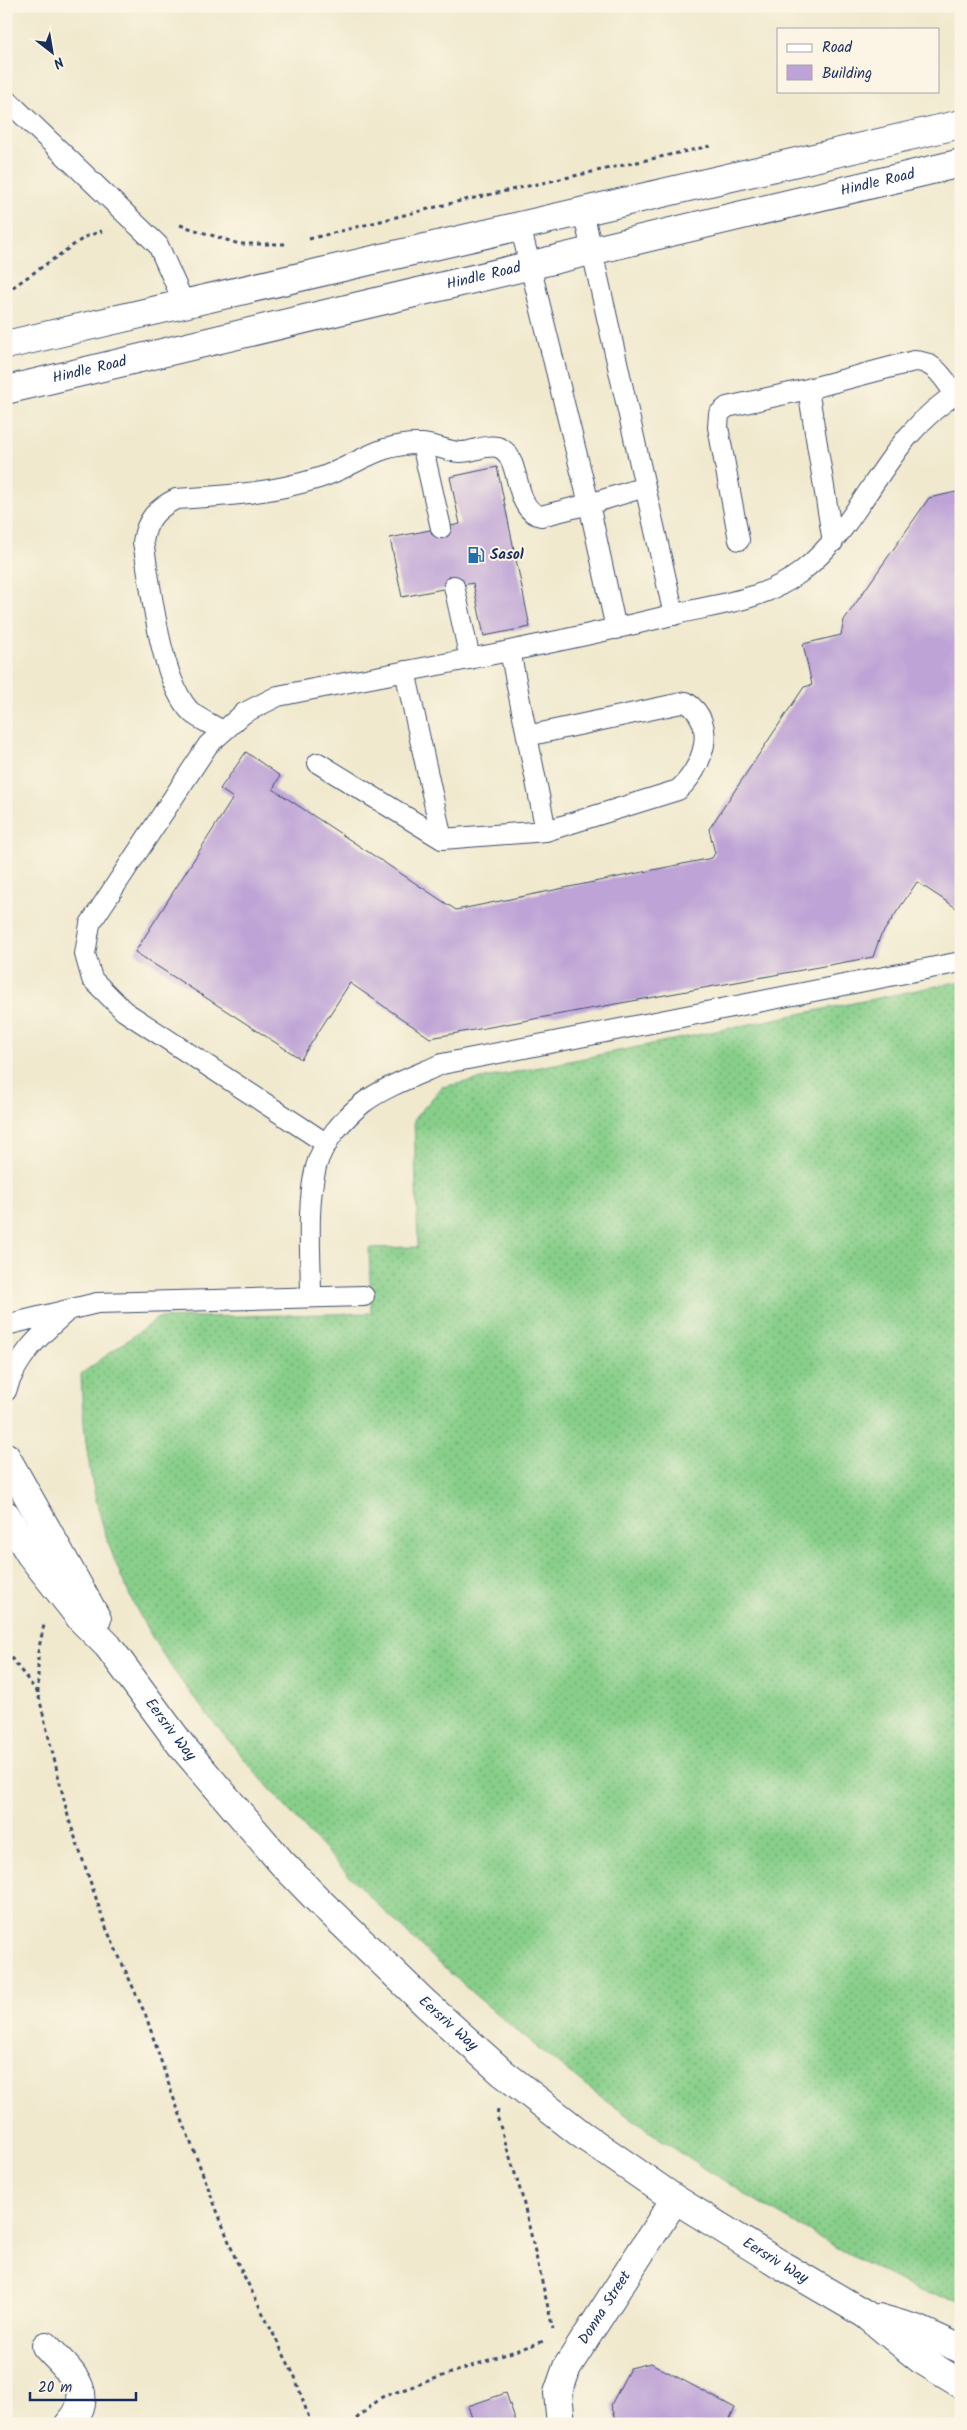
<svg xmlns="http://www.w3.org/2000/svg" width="967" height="2430" viewBox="0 0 967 2430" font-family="Kalam,sans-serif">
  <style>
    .grass { fill: url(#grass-dots); stroke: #527f74 }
    .building { fill: #bda3d6 }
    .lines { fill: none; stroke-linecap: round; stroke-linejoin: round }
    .service-casing { stroke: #3b4b6f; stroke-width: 22 }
    .minor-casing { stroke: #3b4b6f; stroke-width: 30 }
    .secondary-casing { stroke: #3b4b6f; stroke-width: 30 }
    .path { stroke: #3b4b6f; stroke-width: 3; stroke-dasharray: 4 4; stroke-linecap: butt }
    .service { stroke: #fff; stroke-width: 20 }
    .minor { stroke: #fff; stroke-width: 28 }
    .secondary { stroke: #fff; stroke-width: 28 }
    .labels { text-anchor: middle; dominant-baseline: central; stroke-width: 4; stroke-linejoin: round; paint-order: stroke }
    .street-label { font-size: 15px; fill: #1b2f5e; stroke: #fcf5e5 }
    .poi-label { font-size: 15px; font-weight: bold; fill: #1b2f5e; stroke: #fcf5e5; text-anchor: start }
  </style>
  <defs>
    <pattern id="grass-dots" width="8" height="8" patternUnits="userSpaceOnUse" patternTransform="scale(1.25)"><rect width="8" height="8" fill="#88cf8a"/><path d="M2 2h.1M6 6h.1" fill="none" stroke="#6ea874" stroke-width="1.8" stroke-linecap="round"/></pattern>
  </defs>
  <rect width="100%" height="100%" fill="#fcf5e5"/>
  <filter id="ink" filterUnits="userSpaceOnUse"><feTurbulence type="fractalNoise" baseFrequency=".02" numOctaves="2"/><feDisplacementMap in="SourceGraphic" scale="10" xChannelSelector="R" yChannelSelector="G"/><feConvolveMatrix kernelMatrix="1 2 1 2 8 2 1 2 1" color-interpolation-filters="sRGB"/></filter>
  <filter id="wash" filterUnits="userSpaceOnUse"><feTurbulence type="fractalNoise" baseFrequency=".0096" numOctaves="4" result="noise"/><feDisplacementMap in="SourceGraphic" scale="20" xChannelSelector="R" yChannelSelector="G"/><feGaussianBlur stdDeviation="1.12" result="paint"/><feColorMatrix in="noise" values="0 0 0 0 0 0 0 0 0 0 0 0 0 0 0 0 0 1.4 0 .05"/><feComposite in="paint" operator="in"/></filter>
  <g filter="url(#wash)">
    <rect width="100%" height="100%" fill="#f0e9ce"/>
    <path class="grass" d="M961,981V2301C946,2297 930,2295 915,2289C901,2283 887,2274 874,2267C842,2251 811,2233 780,2215C582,2099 406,1949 258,1775C218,1728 175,1679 145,1625C99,1542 84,1467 81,1374L158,1318L371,1313L369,1248L418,1247L414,1119L442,1087Z"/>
    <g id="blocks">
      <path class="building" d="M497,467L530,627L484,636L473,583L402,597L390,538L460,524L450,477Z
        M961,491V911L917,882L880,937L873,957L430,1038L350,983L301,1059L135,952L233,798L220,789L246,752L280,776L273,789L456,910L712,858L715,853L709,829L804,687L812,685L803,644L841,635L844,620L929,498Z
        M651,2363L735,2408L727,2424H618L611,2405L630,2368Z
        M506,2393L517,2424H474L468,2406Z"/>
    </g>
  </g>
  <g filter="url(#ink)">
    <use href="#blocks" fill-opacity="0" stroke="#3b4b6f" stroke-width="1"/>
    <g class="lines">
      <g class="service-casing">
        <path id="service" d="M6,99L158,245L184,303
          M583,211L674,615
          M520,225L589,504L616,629
          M808,389L833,542
          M422,444L441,528
          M739,540L718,427L719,414L727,407L808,389L914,361C935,361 944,379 955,394
          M454,586L470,659
          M510,651L546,831
          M405,671L442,839
          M222,731C213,725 201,720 192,713C160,683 151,586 143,542C146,520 157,508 176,499C225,496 272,493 319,478C356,466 379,442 422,444C435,445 447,451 459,452C472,453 485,444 497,447C523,453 511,510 541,516L589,504L645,487
          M318,763L442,839L546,831L678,790C703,768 719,724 686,702L527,736
          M327,1144L124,1011L92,979L85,954L90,924L208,745L244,713L278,696C409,670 542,647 672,615C716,604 763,601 801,572C867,520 884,436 961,391
          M311,1297C311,1257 306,1206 316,1167C322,1143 344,1118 363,1103C384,1087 417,1075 442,1064L961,962
          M6,1325L97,1303L364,1296
          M6,1391C16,1358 39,1336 64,1314"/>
      </g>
      <g class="minor-casing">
        <g id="minor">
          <path d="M46,2346C68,2371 99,2392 69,2424"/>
          <path id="s1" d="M561,2424L558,2393L567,2367L675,2199"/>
        </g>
      </g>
      <g class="secondary-casing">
        <g id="secondary">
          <path d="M6,345L961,124"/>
          <path id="s2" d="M6,390L961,163"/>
          <path d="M6,1457L97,1619"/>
          <path id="s3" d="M6,1515L30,1554L82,1620L108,1646L181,1745L282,1863L317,1899L426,2004L503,2073L581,2134L675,2199L783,2266L865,2314L920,2359L961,2384"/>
          <path d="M878,2318L919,2330L961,2349"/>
        </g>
      </g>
      <path class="path" d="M180,225L239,244H288
        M309,239L456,202L710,146
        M6,292L85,237L102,231
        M6,1651L38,1693L69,1820L107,1930L146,2016L172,2094L236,2260L295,2377L311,2424
        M38,1693V1652L44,1625
        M498,2110L497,2116L522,2196L553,2329
        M350,2424L382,2397L544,2341"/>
      <use href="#service" class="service"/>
      <use href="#minor" class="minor"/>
      <use href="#secondary" class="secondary"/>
    </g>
  </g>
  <defs>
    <g id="fuel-bare" transform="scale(1.35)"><path d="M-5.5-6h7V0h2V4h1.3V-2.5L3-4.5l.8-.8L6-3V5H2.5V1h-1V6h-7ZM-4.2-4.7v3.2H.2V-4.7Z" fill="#1f6fb2" stroke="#fcf5e5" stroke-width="2.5" paint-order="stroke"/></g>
  </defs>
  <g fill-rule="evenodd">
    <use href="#fuel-bare" x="476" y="555"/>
  </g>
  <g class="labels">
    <g class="street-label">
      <text stroke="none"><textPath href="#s2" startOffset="896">Hindle Road</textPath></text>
      <text stroke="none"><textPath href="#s2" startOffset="491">Hindle Road</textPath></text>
      <text stroke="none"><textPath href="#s2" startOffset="86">Hindle Road</textPath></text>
      <text stroke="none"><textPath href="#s3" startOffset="271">Eersriv Way</textPath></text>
      <text stroke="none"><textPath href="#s3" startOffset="676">Eersriv Way</textPath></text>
      <text stroke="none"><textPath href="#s3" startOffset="1081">Eersriv Way</textPath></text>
      <text stroke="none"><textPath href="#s1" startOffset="129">Donna Street</textPath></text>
    </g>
    <g class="poi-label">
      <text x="490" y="555">Sasol</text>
    </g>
  </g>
  <rect width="967" height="2430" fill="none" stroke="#fcf5e5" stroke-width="25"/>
  <rect x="777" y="28" width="162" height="65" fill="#fcf5e5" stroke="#a2a6af"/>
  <rect x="787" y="44" width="25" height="8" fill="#ffffff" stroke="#a2a6af"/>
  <text x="822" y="52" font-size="15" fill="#1b2f5e">Road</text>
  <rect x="787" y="65" width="25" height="15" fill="#bda3d6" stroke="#a2a6af"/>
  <text x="822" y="78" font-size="15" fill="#1b2f5e">Building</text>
  <g transform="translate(52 52) rotate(149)" stroke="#fcf5e5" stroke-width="4" paint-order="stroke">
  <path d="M0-4L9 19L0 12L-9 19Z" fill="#1b2f5e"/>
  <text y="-8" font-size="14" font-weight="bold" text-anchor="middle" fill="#1b2f5e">N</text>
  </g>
  <path d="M30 2392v8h106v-8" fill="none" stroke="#1b2f5e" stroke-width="2.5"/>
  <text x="38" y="2392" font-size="15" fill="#1b2f5e" stroke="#fcf5e5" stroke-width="4" paint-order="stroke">20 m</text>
</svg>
